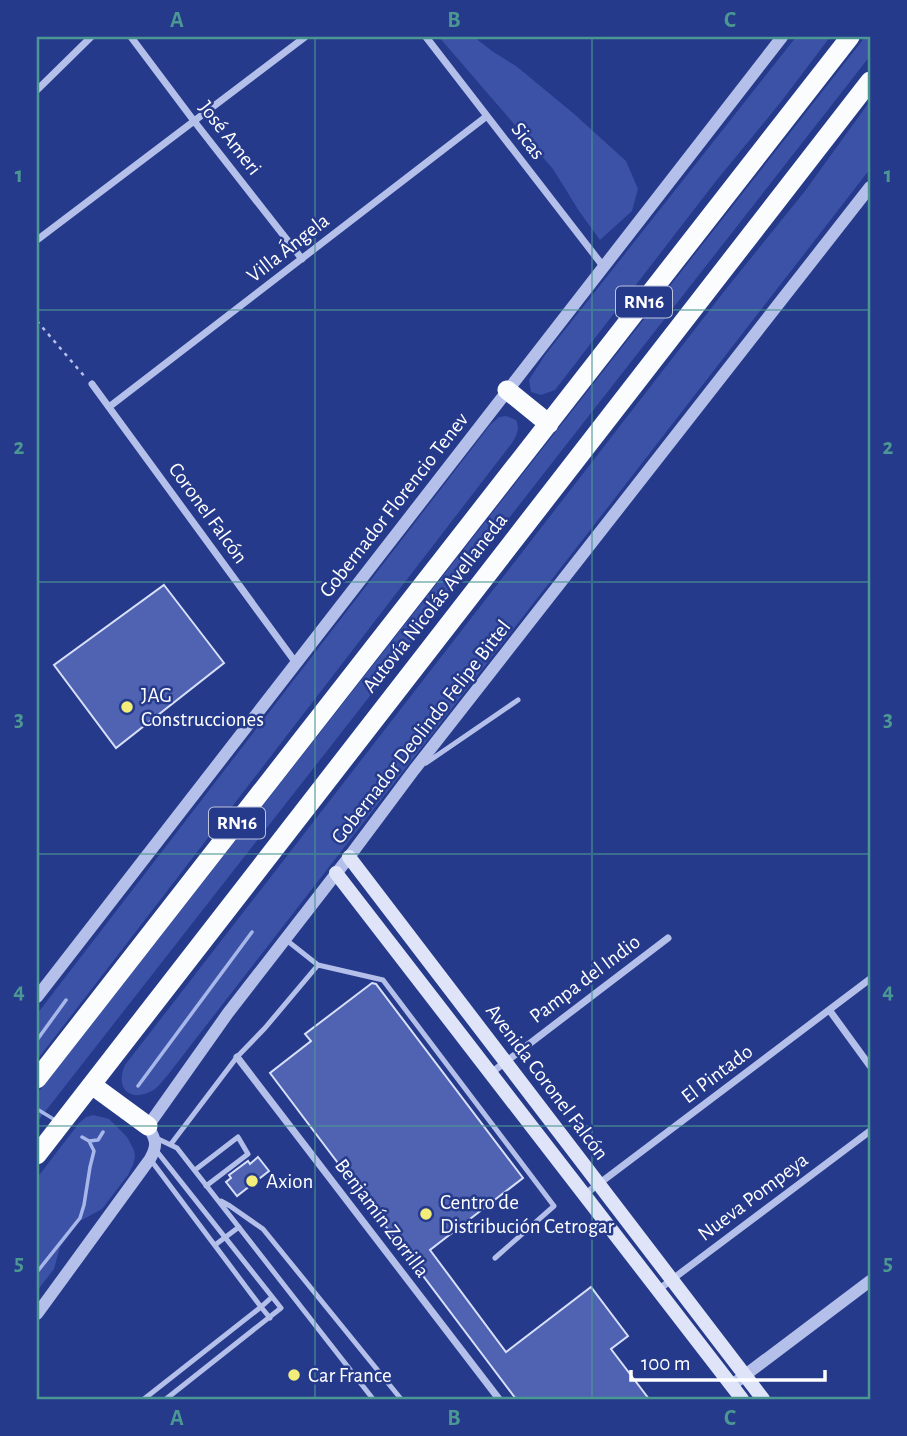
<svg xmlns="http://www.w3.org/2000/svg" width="907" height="1436" viewBox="0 0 907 1436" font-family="'Alegreya Sans',sans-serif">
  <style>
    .green { fill: #3b52a7 }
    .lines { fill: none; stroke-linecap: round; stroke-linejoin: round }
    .stream { stroke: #a8b7ea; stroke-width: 3.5 }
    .building { fill: #4f63b2; stroke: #d8dff8; stroke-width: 2 }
    .path { stroke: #b4c0ea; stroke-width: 2.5; stroke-dasharray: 3.5 5; stroke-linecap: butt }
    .service { stroke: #b4c0ea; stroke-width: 5 }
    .minor { stroke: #b4c0ea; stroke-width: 7 }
    .tertiary { stroke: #b4c0ea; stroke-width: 12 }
    .secondary { stroke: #dfe4f8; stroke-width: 14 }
    .trunk { stroke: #fbfcfe; stroke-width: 19 }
    .grid { fill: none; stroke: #4b9892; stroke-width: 2; stroke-opacity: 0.55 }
    .poi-dot { fill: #f3ed79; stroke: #263a8b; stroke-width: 2.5 }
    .labels { text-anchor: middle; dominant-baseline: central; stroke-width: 5; stroke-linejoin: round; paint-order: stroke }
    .shield { fill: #263a8b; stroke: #bec4dc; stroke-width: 2 }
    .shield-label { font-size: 19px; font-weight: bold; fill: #fff }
    .street-label { font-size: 21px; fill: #fff; stroke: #263a8b }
    .poi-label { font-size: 21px; fill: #fff; stroke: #263a8b; text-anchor: start }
    .neatline { fill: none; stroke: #4b9892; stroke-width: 2.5 }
    .grid-label { font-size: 23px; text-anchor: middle; font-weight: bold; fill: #4b9892 }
  </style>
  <rect width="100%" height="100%" fill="#263a8b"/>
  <path class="green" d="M439,37H474L492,51L516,66L573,113L626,161L638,189L632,211L600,240L579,211L553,169Z
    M796,37H830L780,103L716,181L555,390L541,395L531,392L529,380L545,355Z
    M865,37H870V56L37,1122V1094Z
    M870,101V169L167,1076C163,1080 159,1086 155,1089C132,1104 114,1090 125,1065L726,289L805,191Z
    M506,416L516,420C520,428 517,435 512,443L37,1060V1014L490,425L499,417Z
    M93,1115L109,1119L127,1137L134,1150L135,1157L133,1165L128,1175L102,1209L80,1221L60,1247L54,1269L37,1291V1178L79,1123L86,1117Z"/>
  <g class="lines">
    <path class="stream" d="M37,1040L66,1000
      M138,1086L252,932
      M37,1109L55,1120
      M89,1141L98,1140L103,1132
      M37,1272L80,1218L84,1205L90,1167L94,1151L89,1141L82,1137"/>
  </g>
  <path class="building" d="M164,585L224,663L116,748L54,665Z
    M372,983L376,984L523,1178L430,1250L506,1352L591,1287L628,1336L611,1349L649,1399H516L270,1073L311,1041L305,1034Z
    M258,1157L269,1171L237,1196L226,1182L231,1178L229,1175L248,1161L250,1164Z"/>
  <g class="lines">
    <path class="path" d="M37,321L85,377"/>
    <path class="service" d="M426,763L518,700
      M285,939L318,965L383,980L554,1206L495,1258
      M154,1137L177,1148L373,1399
      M171,1144L237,1057L265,1028L318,965
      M155,1149L281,1308L166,1399
      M195,1170L238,1137L248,1154L206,1186
      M221,1201L230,1206L263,1229L401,1399
      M215,1245L239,1227
      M270,1318L261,1307L272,1297
      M144,1399L261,1307L150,1159"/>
    <path class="minor" d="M131,37L194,121L302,259
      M426,37L603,266
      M37,90L91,37
      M37,240L305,37
      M92,384L296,663
      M109,407L487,116
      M830,1011L870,1066
      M237,1057L499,1399
      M491,1073L668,938
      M584,1195L870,979
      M658,1290L870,1131"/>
    <path class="tertiary" d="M37,997L782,37
      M37,1314L150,1159C158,1145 156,1140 148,1126L228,1013L349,857L414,770L870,187
      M732,1385L870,1281"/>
    <path class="secondary" d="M349,857L763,1399
      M336,873L742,1399"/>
    <path class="trunk" d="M507,390L549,424
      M37,1079L850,37
      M92,1085L148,1126
      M37,1155L870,81"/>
  </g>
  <path class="grid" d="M315,37V1399M592,37V1399M37,310H870M37,582H870M37,854H870M37,1126H870"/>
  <g class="poi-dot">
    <circle cx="127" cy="707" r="7"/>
    <circle cx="252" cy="1181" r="7"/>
    <circle cx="426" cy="1214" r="7"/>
    <circle cx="294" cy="1375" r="7"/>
  </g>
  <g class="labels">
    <g class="shield">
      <rect x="616" y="286.5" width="56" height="31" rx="5"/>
      <rect x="209" y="807.5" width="56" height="31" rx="5"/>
    </g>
    <g class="shield-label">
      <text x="644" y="302">RN16</text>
      <text x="237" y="823">RN16</text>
    </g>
    <g class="street-label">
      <text transform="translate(230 138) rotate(52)">José Ameri</text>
      <text transform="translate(528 141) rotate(52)">Sicas</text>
      <text transform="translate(288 248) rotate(-38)">Villa Ángela</text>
      <text transform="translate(394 505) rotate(-52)">Gobernador Florencio Tenev</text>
      <text transform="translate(208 513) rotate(54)">Coronel Falcón</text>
      <text transform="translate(435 603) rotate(-52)">Autovía Nicolás Avellaneda</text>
      <text transform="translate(421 732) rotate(-52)">Gobernador Deolindo Felipe Bittel</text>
      <text transform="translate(585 979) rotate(-37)">Pampa del Indio</text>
      <text transform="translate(717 1074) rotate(-37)">El Pintado</text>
      <text transform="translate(547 1082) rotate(53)">Avenida Coronel Falcón</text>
      <text transform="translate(753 1197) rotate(-37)">Nueva Pompeya</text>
      <text transform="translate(382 1218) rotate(53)">Benjamín Zorrilla</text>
    </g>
    <g class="poi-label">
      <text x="141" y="695">JAG<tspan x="141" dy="24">Construcciones</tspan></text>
      <text x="266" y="1181">Axion</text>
      <text x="440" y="1202">Centro de<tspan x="440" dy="24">Distribución Cetrogar</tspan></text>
      <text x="308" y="1375">Car France</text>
    </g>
  </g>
  <rect width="907" height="1436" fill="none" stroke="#263a8b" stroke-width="77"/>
  <path d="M631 1370v10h194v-10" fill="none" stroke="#ffffff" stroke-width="3.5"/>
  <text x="641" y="1370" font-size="21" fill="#ffffff" stroke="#263a8b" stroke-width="5" paint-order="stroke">100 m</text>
  <rect x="38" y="38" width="831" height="1360" class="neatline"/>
  <g class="grid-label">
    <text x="177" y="27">A</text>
    <text x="454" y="27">B</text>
    <text x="730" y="27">C</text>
    <text x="19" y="182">1</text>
    <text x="888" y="182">1</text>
    <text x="19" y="454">2</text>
    <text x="888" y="454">2</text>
    <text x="19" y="726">3</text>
    <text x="888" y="726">3</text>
    <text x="19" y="998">4</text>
    <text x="888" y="998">4</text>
    <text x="19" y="1270">5</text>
    <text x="888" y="1270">5</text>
    <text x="177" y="1425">A</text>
    <text x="454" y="1425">B</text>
    <text x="730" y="1425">C</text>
  </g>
</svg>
